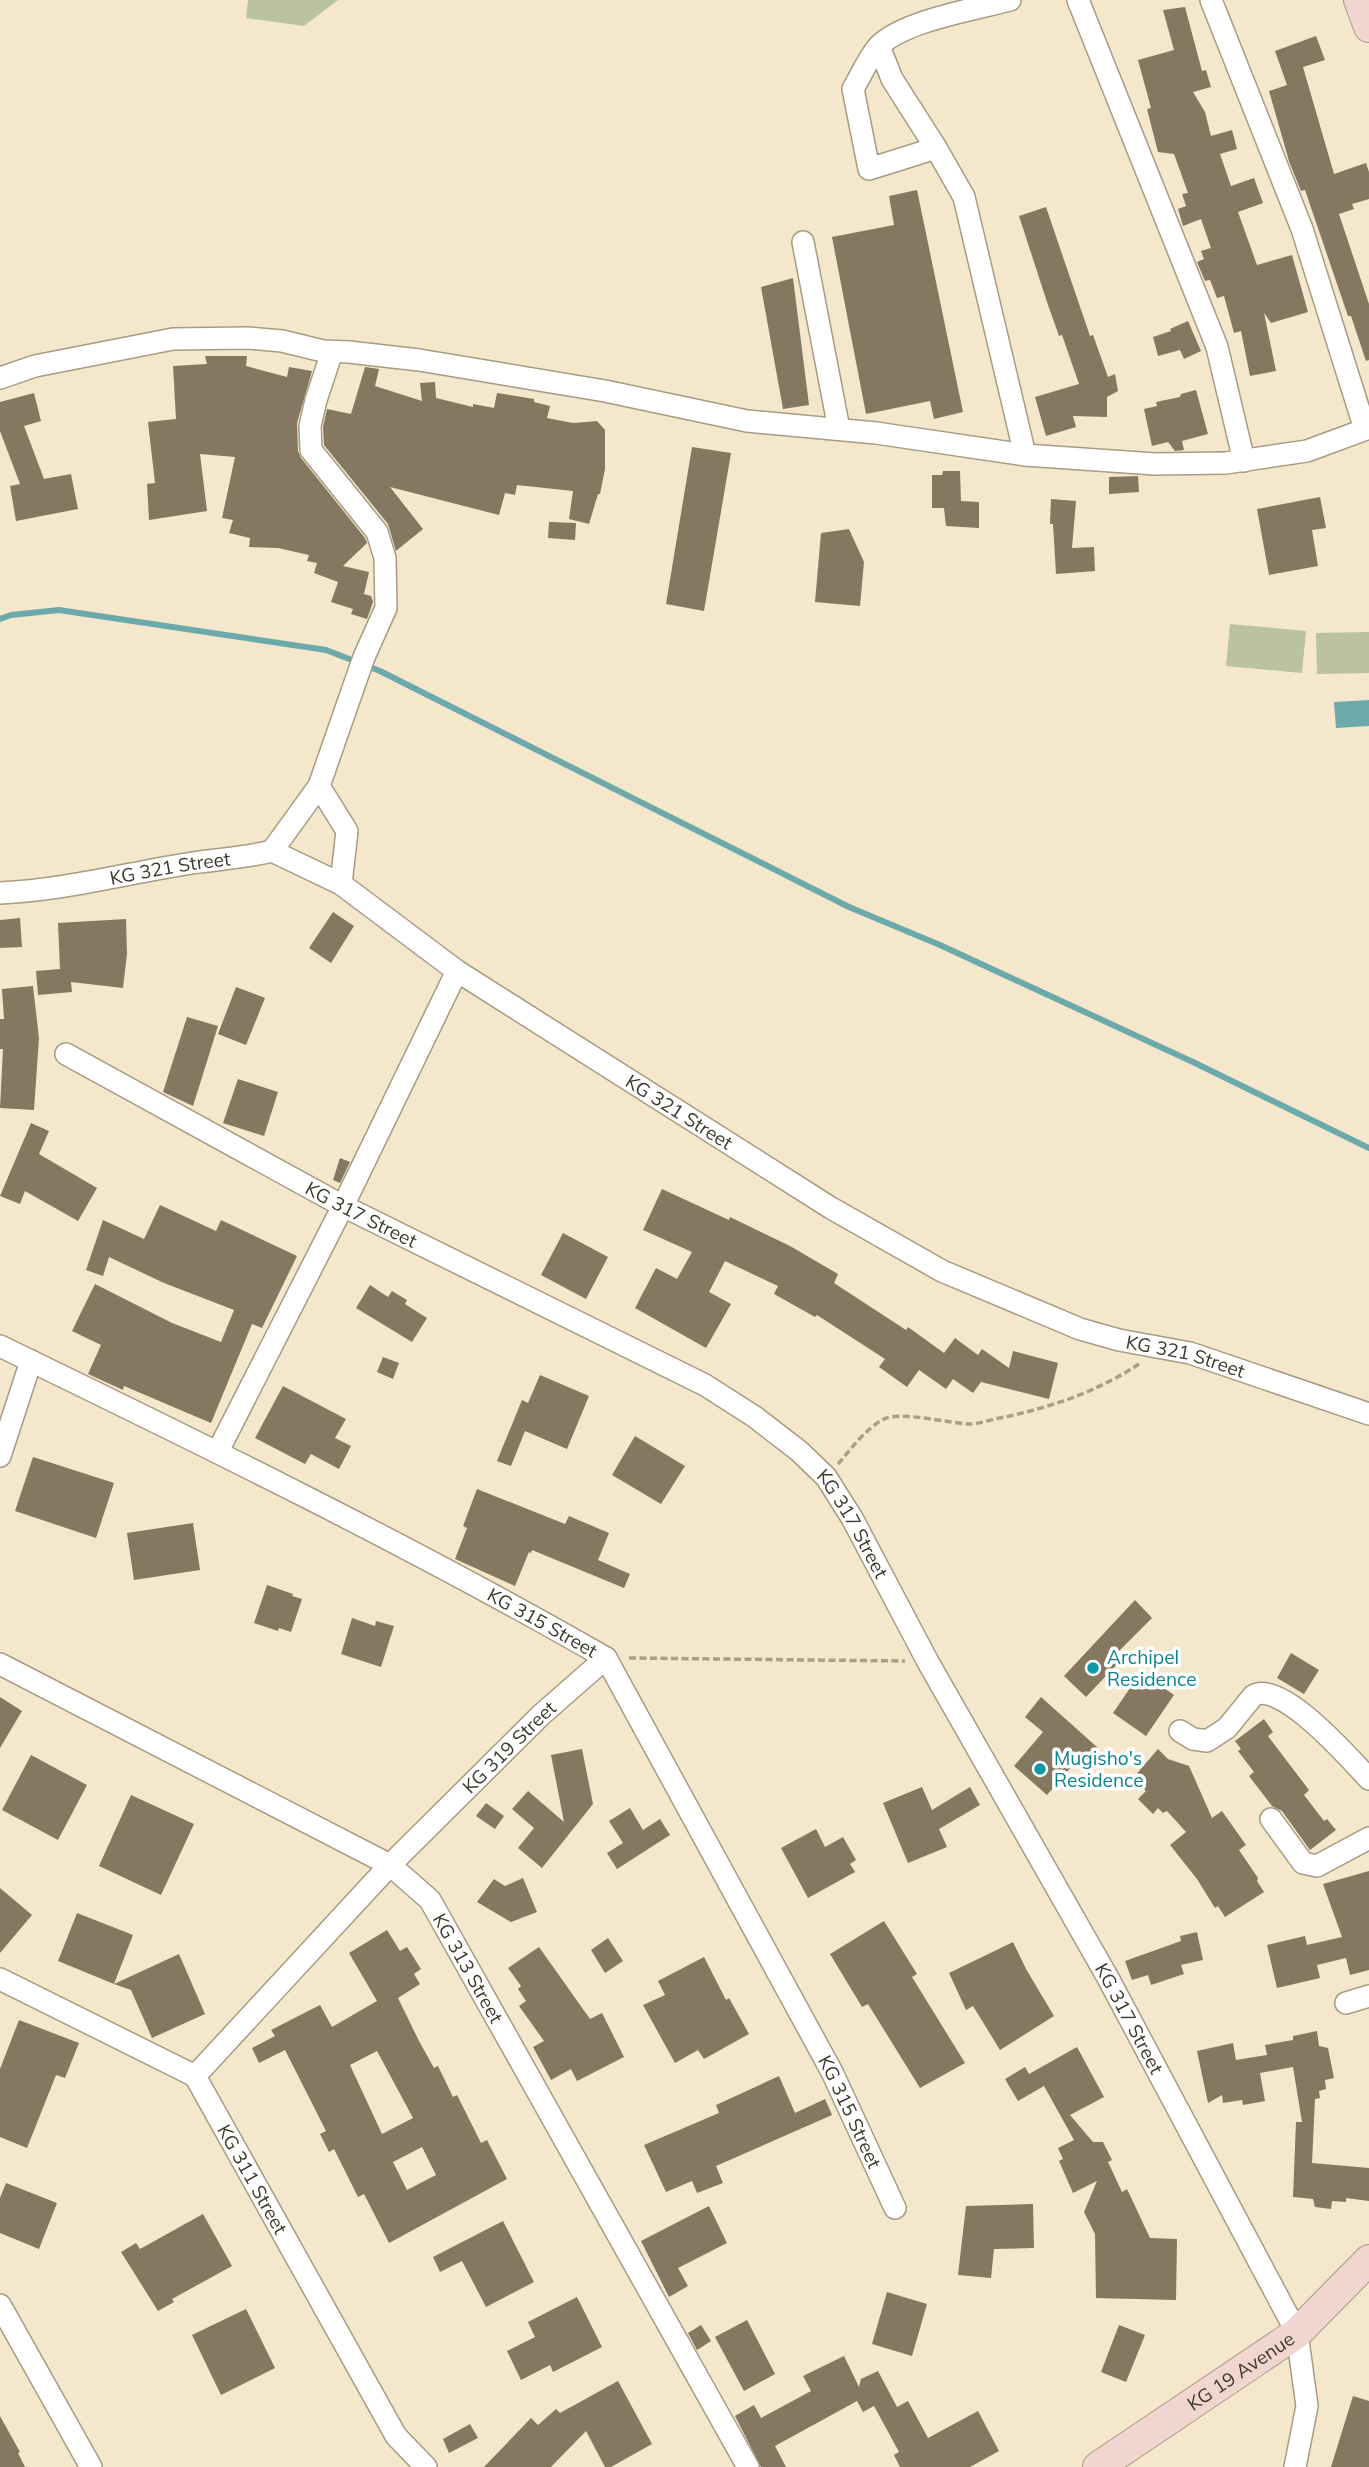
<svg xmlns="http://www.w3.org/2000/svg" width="1369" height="2467" viewBox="0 0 1369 2467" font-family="Mulish,sans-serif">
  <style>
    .green { fill: #bac2a0 }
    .water { fill: #6ba9aa }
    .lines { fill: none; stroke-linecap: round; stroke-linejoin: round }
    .stream { stroke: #6ba9aa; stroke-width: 6 }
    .building { fill: #847860; fill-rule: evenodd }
    .minor-casing { stroke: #a79b82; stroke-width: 24 }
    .secondary-casing { stroke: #a79b82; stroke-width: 32 }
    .path { stroke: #a89f8a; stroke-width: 3.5; stroke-dasharray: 7 3.5; stroke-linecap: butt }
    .minor { stroke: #fff; stroke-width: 21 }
    .secondary { stroke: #f0d5d0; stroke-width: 30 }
    .culture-dot { fill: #0f9aa8; stroke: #fff; stroke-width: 2.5 }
    .labels { text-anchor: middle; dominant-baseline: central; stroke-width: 7; stroke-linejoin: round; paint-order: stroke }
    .street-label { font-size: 19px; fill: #3d382d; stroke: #fff }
    .culture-label { font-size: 19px; fill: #0d838f; stroke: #fff; text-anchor: start }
  </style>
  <rect width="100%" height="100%" fill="#f4e7cc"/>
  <path class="green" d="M248,0H338L304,26L246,18Z
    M1230,624L1306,631L1302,673L1226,666Z
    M1369,632V673L1317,674L1316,633Z"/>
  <path class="water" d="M1369,700V726L1336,728L1334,702Z"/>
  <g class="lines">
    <path class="stream" d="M0,619L11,615L59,610L326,650L380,671L849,907L940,945L1193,1062L1369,1148"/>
  </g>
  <path class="building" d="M1185,7L1202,71L1206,70L1211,87L1193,92L1205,112L1211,136L1232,130L1237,149L1220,154L1231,186L1254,178L1263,203L1238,212L1257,265L1292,255L1308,312L1271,323L1264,313L1276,371L1250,376L1241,331L1234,333L1224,296L1217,298L1210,280L1205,281L1197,262L1204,259L1201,251L1211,248L1201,219L1183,226L1178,209L1186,206L1182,194L1188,193L1174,154L1158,152L1147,109L1151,108L1138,60L1174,50L1163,10Z
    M1316,36L1325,60L1303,67L1334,174L1366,163L1369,172V199L1352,204L1354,209L1339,214L1369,304V360L1366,361L1351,316H1348L1305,190L1301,191L1289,161L1269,91L1287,85L1275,51Z
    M917,190L963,412L934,419L930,401L866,414L832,237L894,225L889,196Z
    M1046,207L1090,336L1093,335L1108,377L1115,374L1118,391L1107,397V417L1073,416L1076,427L1046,436L1035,397L1079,384L1062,335L1059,336L1047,302L1019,216Z
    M793,278L809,405L783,409L761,287Z
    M1188,321L1201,351L1184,359L1180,350L1158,356L1153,337L1171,331L1170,329Z
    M205,356H247L246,366L287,377L289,367L312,371L297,423L298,451L301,458L365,538L367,543L343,566L369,572L364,594L371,596L373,602L367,619L351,614L353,609L331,602L338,582L314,573L317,563L307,561L309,555L278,548L249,547L250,538L229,533L233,520L222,518L235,457L200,454L207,511L149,520L147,484L155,483L148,422L176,419L173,366L207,364Z
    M365,367L379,369L375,386L422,401L420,383L435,382L436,398L473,407V404L494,408L497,393L534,399V402L550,406L547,418L573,423L597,421L605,430V469L600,494H598L589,524L569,519L573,491L517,485L515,495L505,493L499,515L390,487L423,529L396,551L388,524L324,445L323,427L327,409L351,414Z
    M1196,390L1208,434L1182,441L1184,450L1175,451L1168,442L1152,446L1144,409L1157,406L1156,402L1180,397L1181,394Z
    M34,393L41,421L24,426L44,479L71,474L78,509L16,521L10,486L20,484L0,431V402Z
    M692,447L731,453L704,611L666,604Z
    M943,471H960L961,501L979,502V528L946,526L944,508H932V475H942Z
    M1138,476L1139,492L1109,494V477Z
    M1320,497L1326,528L1312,530L1318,566L1269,575L1257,509Z
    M1051,499L1076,501L1072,548L1094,547L1095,571L1056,574L1053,524H1050Z
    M549,522L576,523L575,540L548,538Z
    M849,529L864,562L860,606L815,602L821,533Z
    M333,912L354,926L331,963L309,948Z
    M20,918L22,947L0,948V920Z
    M126,919L127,954L123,988L71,982L72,992L38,995L36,971L60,969L58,923Z
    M33,986L39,1038L34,1110L0,1108L3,1049H0V1019H4L2,989Z
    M236,987L265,998L246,1045L218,1034Z
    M187,1017L218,1026L193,1106L163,1092Z
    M238,1079L278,1092L264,1136L223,1123Z
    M31,1123L49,1131L39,1154L97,1188L78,1221L25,1191L20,1204L0,1196Z
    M340,1158L350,1162L340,1183L333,1180Z
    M662,1189L729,1220L730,1217L790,1246L838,1274L834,1283L906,1330L908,1327L944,1353L955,1338L978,1355L982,1349L1009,1368L1013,1351L1058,1363L1049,1399L981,1382L973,1393L953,1379L946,1389L919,1370L907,1387L879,1367L885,1359L817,1315L815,1317L774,1294L778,1286L725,1261L709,1292L731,1304L706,1348L635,1308L656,1268L677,1279L692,1252L643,1230Z
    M160,1205L216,1231L221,1220L297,1256L262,1328L252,1324L211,1423L124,1386L123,1390L88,1374L101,1345L72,1331L95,1284L172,1323L221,1342L234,1310L164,1283L109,1257L103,1276L86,1270L103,1220L144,1239Z
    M563,1233L608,1257L586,1299L541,1275Z
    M370,1285L388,1297L392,1291L407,1300L405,1304L427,1318L412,1342L356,1308Z
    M383,1357L399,1363L393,1379L377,1372Z
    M540,1375L589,1396L567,1449L525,1431L511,1466L497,1461L522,1400L528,1403Z
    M283,1386L346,1419L335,1438L351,1446L339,1469L311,1454L305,1464L255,1438Z
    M635,1436L685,1466L661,1504L612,1475Z
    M33,1457L114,1483L96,1538L15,1511Z
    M477,1489L565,1524L569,1516L609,1533L598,1560L630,1574L624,1588L532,1550L531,1553L529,1552L515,1586L455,1559L467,1528L463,1526Z
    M193,1523L200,1570L134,1580L127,1533Z
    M267,1585L293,1594L292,1596L302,1599L291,1632L279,1628L278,1631L254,1623Z
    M1135,1600L1152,1618L1116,1654L1122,1659L1086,1697L1064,1676Z
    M352,1618L375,1626L376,1621L394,1626L381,1667L341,1654Z
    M1291,1653L1319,1670L1304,1694L1277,1678Z
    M1141,1672L1174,1695L1146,1736L1113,1713Z
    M0,1697L22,1711L0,1748Z
    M1041,1697L1098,1748L1078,1768L1074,1764L1047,1795L1014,1766L1043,1732L1025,1717Z
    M1264,1719L1273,1732L1268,1736L1309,1790L1304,1795L1324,1821L1327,1819L1336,1830L1310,1850L1282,1811L1272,1806L1249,1776L1254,1772L1238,1751L1241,1749L1235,1741Z
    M582,1749L593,1804L542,1868L518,1848L534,1828L512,1809L528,1791L564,1822L551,1755Z
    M1158,1749L1168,1759L1189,1766L1212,1818L1222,1811L1246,1845L1239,1850L1258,1878L1257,1881L1264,1892L1225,1917L1218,1906L1215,1908L1197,1879L1170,1845L1186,1832L1167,1811L1163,1813L1158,1808L1153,1814L1138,1799L1146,1791L1133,1778Z
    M31,1755L87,1785L58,1840L2,1810Z
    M922,1787L932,1810L970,1787L980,1805L939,1829L947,1847L908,1863L883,1803Z
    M131,1795L194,1824L161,1895L99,1866Z
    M486,1803L504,1816L495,1829L476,1816Z
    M630,1808L643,1830L660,1819L670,1835L617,1869L607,1853L623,1843L609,1821Z
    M816,1829L825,1847L843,1837L856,1860L850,1864L855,1872L808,1898L781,1848Z
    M1369,1871V1970L1350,1975L1346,1958L1317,1965L1320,1978L1277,1988L1267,1945L1305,1936L1307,1945L1342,1937L1323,1884Z
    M523,1878L537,1912L511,1922L477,1902L494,1879L505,1886Z
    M0,1888L32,1915L0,1953Z
    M77,1913L133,1935L114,1984L58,1961Z
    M884,1921L917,1974L912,1977L965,2063L920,2088L868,2004L862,2007L830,1954Z
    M387,1930L400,1951L407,1947L421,1969L414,1974L420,1984L398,1998L419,2041L434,2068L438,2066L453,2097L457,2095L481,2143L487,2140L507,2179L389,2243L364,2194L358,2197L334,2149L329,2152L320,2134L326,2131L285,2050L259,2063L252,2048L275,2036L271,2030L320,2005L332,2027L377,2001L349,1953ZM377,2051L413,2118L382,2134L350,2065ZM422,2147L436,2175L407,2190L393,2162Z
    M1197,1932L1203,1960L1181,1965L1184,1974L1151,1985L1148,1975L1132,1980L1125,1961L1181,1941L1180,1936Z
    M608,1938L623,1961L605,1973L591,1950Z
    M1013,1942L1026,1969L1054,2016L1000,2050L973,2006L966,2010L949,1973Z
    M539,1947L590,2019L602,2013L624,2057L577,2081L571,2069L551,2080L533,2047L544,2041L519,2006L526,2001L518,1989L521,1986L508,1968Z
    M179,1954L205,2014L152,2038L131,1990L114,1984Z
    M704,1957L726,2000L729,1998L749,2034L704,2059L698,2050L675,2063L643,2005L665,1995L658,1981Z
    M19,2020L79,2043L65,2078L56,2075L27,2148L0,2137V2069Z
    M1317,2031L1319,2046L1328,2048L1334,2078L1325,2080L1326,2089L1319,2091L1320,2098L1315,2099L1312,2163L1369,2168V2201L1346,2198V2202L1332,2201L1331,2209L1315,2207L1313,2199L1293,2197L1296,2122H1302L1293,2067L1260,2073L1265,2101L1243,2105L1242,2100L1223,2103L1222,2095L1208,2103L1197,2051L1233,2043L1236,2060L1267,2055L1265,2045L1293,2040V2036Z
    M1077,2047L1104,2097L1070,2115L1093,2142H1103L1112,2160L1108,2162L1122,2192L1127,2189L1150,2238L1177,2239L1176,2300L1096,2298L1095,2234L1084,2212L1097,2181L1073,2193L1059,2161L1063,2159L1058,2148L1074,2140L1044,2086L1018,2101L1005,2079L1025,2067L1029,2074Z
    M779,2076L795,2113L825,2099L832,2115L716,2166L723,2183L697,2193L692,2181L666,2192L644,2145L719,2113L716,2105Z
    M6,2183L57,2203L39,2249L0,2233V2198Z
    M1033,2204L1034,2248L994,2249L991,2278L958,2275L966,2206Z
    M709,2206L727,2243L678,2268L688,2286L669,2297L641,2241Z
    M203,2214L232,2266L172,2299L174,2302L158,2311L121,2252L136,2243L140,2249Z
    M503,2221L534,2282L486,2307L462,2261L440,2272L433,2257Z
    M887,2292L927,2304L912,2356L872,2344Z
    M577,2297L602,2347L553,2372L550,2365L521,2380L507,2351L535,2337L528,2322Z
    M246,2309L275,2368L221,2395L192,2335Z
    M747,2320L775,2374L744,2391L715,2337Z
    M701,2325L711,2341L697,2350L688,2333Z
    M1119,2325L1145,2335L1126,2382L1101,2372Z
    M844,2356L859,2387L861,2379L878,2371L897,2407L908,2401L928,2438L978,2411L999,2451L970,2467H900L894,2455L899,2452L874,2406L863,2412L857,2401L775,2446L786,2467H761L735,2416L754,2405L761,2418L811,2391L803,2376Z
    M618,2381L652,2444L611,2467H605L586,2431L551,2467H484L531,2418L538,2425L556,2409L560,2413Z
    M1353,2396L1369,2401V2467H1331Z
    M0,2416L20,2452L18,2453L25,2467H0Z
    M470,2424L478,2438L449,2453L443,2439Z"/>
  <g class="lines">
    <g class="minor-casing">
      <g id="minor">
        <path d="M1078,0L1217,347L1244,461"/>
        <path d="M1211,0L1302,229L1365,429"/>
        <path d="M879,46L892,79L936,148L964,197L1025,455"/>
        <path d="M936,148L869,169L853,89C861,75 868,59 878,47C902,21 976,9 1010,0"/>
        <path d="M803,242L839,429"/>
        <path d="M0,378L35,366L173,339L248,338L282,341L323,351L349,352L419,360L605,391L747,421L876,433L1025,455L1155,464L1226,463L1307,451L1369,428"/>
        <path d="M319,786L347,831L341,884"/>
        <path d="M272,851L319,786L364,657L386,608L385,558L377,532L311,450L310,426L316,400L332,352"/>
        <path id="s1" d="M0,893C65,890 128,873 192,863C219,859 245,858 272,851L341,884L457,971L831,1208L942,1271L1080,1329L1119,1340L1190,1353L1369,1414"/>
        <path id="s2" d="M66,1054L343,1206L705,1385L755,1417L799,1451L826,1477L852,1518L928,1662L1108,1978L1297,2333L1307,2406L1295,2467"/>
        <path id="s3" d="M0,1346C204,1445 409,1545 606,1658L832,2072L895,2208"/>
        <path d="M218,1451L343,1206L457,971"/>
        <path d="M0,1456L31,1361"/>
        <path id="s4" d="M0,1664L390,1865L430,1900L748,2467"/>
        <path d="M1180,1731L1193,1739L1207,1741L1227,1728L1253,1696C1280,1678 1351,1760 1369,1779"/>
        <path d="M1271,1819L1303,1863L1317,1866L1369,1838"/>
        <path id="s5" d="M0,1979L195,2076L396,2436L426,2467"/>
        <path d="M1346,2003L1369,1996"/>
        <path id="s6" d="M195,2076L390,1865L541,1715L606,1658"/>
        <path d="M0,2305L91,2467"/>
      </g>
    </g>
    <g class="secondary-casing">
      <g id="secondary">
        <path d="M1359,0L1369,27"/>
        <path id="s7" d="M1098,2467L1297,2333L1369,2260"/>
      </g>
    </g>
    <path class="path" d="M838,1464C851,1449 866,1428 884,1419C900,1411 949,1423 968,1424C979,1424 990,1420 1000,1418C1049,1408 1097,1392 1139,1364
      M629,1658L905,1661"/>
    <use href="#minor" class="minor"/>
    <use href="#secondary" class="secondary"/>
  </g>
  <g class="culture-dot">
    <circle cx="1093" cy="1668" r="7"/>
    <circle cx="1040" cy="1769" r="7"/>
  </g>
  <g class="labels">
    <g class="street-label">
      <text stroke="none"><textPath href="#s1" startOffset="172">KG 321 Street</textPath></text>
      <text stroke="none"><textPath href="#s1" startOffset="760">KG 321 Street</textPath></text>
      <text stroke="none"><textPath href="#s2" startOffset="336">KG 317 Street</textPath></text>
      <text stroke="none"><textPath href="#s1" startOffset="1326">KG 321 Street</textPath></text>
      <text stroke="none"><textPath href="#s2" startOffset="926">KG 317 Street</textPath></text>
      <text stroke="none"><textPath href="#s3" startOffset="609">KG 315 Street</textPath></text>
      <text stroke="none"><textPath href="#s6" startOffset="455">KG 319 Street</textPath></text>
      <text stroke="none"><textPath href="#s4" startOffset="570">KG 313 Street</textPath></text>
      <text stroke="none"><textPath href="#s2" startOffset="1493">KG 317 Street</textPath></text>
      <text stroke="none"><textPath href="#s3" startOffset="1197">KG 315 Street</textPath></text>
      <text stroke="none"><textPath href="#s5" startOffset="336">KG 311 Street</textPath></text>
      <text stroke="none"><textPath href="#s7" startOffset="172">KG 19 Avenue</textPath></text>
    </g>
    <g class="culture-label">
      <text x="1107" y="1657">Archipel<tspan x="1107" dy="22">Residence</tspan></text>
      <text x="1054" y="1758">Mugisho's<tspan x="1054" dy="22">Residence</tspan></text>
    </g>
  </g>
</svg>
